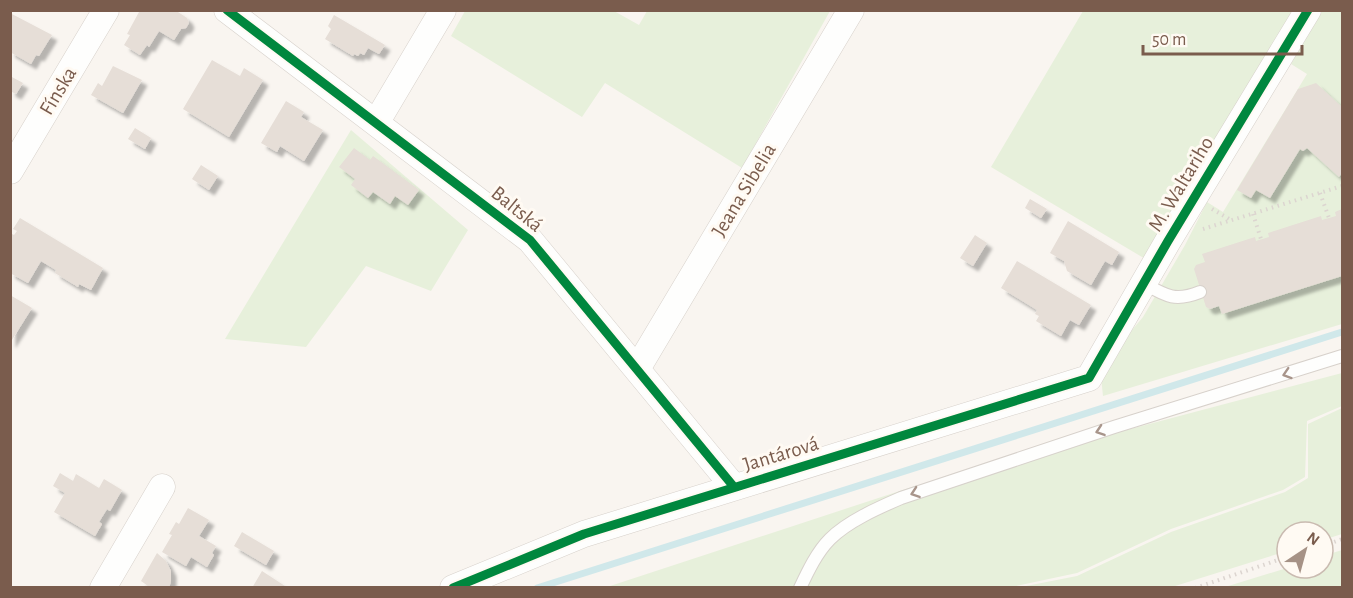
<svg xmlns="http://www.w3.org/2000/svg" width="1353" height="598" viewBox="0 0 1353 598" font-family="'Alegreya Sans',sans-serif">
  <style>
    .green { fill: #e7f0db }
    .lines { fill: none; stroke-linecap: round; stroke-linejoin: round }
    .stream { stroke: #d0e8ea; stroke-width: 7 }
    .building { fill: #e6ded7; filter: url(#shadow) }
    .lane-casing { stroke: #d7d1cb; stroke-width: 14 }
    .street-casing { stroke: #d7d1cb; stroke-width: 27 }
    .path { stroke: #dcd5d0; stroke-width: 4; stroke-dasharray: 1.5 4.5; stroke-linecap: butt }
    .lane { stroke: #fefefd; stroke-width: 12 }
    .street { stroke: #fefefd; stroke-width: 26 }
    .cycleway-casing { stroke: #fffaf3; stroke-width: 13 }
    .cycleway { stroke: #00873e; stroke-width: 9 }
    .oneway { stroke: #a8958b }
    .labels { text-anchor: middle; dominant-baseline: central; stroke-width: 6; stroke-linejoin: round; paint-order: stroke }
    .street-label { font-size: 21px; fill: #7a5c4d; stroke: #fffaf3 }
  </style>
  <defs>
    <filter id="shadow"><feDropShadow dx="5.5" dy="5.5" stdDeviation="1.5" flood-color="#0004"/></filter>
  </defs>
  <rect width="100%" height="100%" fill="#f9f5f0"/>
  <path class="green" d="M465,11H614L639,25L647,11H830L742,168L605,83L582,117L451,36Z
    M1083,11H1295L1147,260L991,167Z
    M1322,11H1342V324L1103,396L1100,368L1143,317L1185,245L1207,202L1223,212L1307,74L1291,64Z
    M351,130L468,230L431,291L366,266L306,347L225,339Z
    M1342,373V406L1307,421L1305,477L1283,490L1171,529L1077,573L1007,588H604L915,486Z
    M1342,408V534L1323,540V532H1287V551L1172,587H1021L1077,576L1171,532L1285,492L1308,478V424Z
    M1342,550V587H1225L1287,568H1323V556Z"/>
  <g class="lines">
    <path class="stream" d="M537,588L1342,332"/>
  </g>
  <path class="building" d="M146,10H175L187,18L189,23L186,28L181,29L174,40L159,31L149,47L147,45L140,55L124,45L130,35L127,34L139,12Z
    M10,13L52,35L39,56L36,55L31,64L10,52Z
    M334,15L385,45L379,54L368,48L364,55L360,53L358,56L354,54L353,56L325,39L331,29L328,26Z
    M212,60L240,76L244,68L263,80L229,137L183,109Z
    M113,66L142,80L123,113L91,95L98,83L102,86Z
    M10,76L23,83L16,94L10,91Z
    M1316,83L1342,107V173L1339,177L1307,148L1303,151L1300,149L1270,198L1256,190L1251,198L1237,190L1298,89Z
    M286,101L304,112L301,117L323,130L304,161L280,146L277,152L261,143Z
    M135,128L151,138L145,149L128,139Z
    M354,148L370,160L373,156L419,190L408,205L395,196L390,204L373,192L368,198L351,185L355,179L339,167Z
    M201,165L218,176L209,190L192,179Z
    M1030,199L1047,209L1041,218L1025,208Z
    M1342,209V276L1222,314L1219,306L1210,309L1206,307L1194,269L1196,265L1205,262L1202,254L1255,237L1256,241L1269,237L1268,233L1321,216L1322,220L1336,216L1335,212Z
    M20,218L103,268L91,290L79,284L78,287L55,273L56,270L41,261L28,283L10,273V233L14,235L17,231L13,229Z
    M1068,221L1119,252L1112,265L1105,261L1091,285L1067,271L1064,261L1050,253Z
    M975,235L987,243L973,266L960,258Z
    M1017,261L1091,305L1079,325L1070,320L1061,336L1036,321L1039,316L1035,314L1037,310L1001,288Z
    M10,295L32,308L10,343Z
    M60,473L73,481L76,474L99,488L104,479L122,490L110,511L107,509L99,522L102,524L95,536L54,512L65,493L53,486Z
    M188,508L209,520L199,536L216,546L212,553L214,555L207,567L191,557L186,566L162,552L172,535L169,534L176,522L179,524Z
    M242,532L274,551L266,565L234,546Z
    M157,553L166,561L171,571V581L169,588H151L141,581Z
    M262,571L288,588H252Z"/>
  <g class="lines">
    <g class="lane-casing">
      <path id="lane" d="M1143,283C1166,296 1175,302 1200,292
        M800,588C808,571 817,552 830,539C848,521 878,508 901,498L1114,427L1342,356"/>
    </g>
    <g class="street-casing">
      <path id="street" d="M227,10L530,240L734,487
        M376,123L443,10
        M10,171L106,10
        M637,369L851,10
        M103,588L162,487
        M453,588L584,534L1089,378L1168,241L1308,10"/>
    </g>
    <path class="path" d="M1320,193L1329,218
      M1212,209L1231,220
      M1253,214L1261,239
      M1203,229L1342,186
      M1323,546L1342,539
      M1195,588L1287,557"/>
    <use href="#lane" class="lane"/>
    <use href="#street" class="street"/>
    <g class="cycleway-casing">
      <path id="cycleway" d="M227,10L530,240L734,487
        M453,588L584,534L1089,378L1168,241L1308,10"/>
    </g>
    <use href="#cycleway" class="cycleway"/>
  </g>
  <defs><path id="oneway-chevron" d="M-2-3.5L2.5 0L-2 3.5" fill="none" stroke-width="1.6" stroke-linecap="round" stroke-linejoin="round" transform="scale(1.5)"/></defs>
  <g class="oneway">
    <use href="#oneway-chevron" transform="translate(1287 374) rotate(162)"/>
    <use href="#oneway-chevron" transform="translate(1100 431) rotate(161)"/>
    <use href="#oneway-chevron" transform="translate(915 493) rotate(161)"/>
  </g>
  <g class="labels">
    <g class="street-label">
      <text transform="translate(58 91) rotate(-59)">Fínska</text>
      <text transform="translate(1181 184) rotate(-59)">M. Waltariho</text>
      <text transform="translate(744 190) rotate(-59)">Jeana Sibelia</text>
      <text transform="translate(517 209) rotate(39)">Baltská</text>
      <text transform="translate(781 454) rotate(-17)">Jantárová</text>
    </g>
  </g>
  <rect width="1353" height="598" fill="none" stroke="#7a5c4d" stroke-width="24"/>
  <g transform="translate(1305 550) rotate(36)"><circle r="28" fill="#fffaf3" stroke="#cabbb1" stroke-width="1.5"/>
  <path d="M0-4.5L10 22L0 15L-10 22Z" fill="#a69286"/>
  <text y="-9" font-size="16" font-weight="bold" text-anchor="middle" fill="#7a5c4d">N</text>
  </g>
  <path d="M1143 45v9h159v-9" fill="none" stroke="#7a5c4d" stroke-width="3"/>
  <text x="1152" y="45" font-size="18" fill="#7a5c4d" stroke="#fffaf3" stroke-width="4.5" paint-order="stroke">50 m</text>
</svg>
